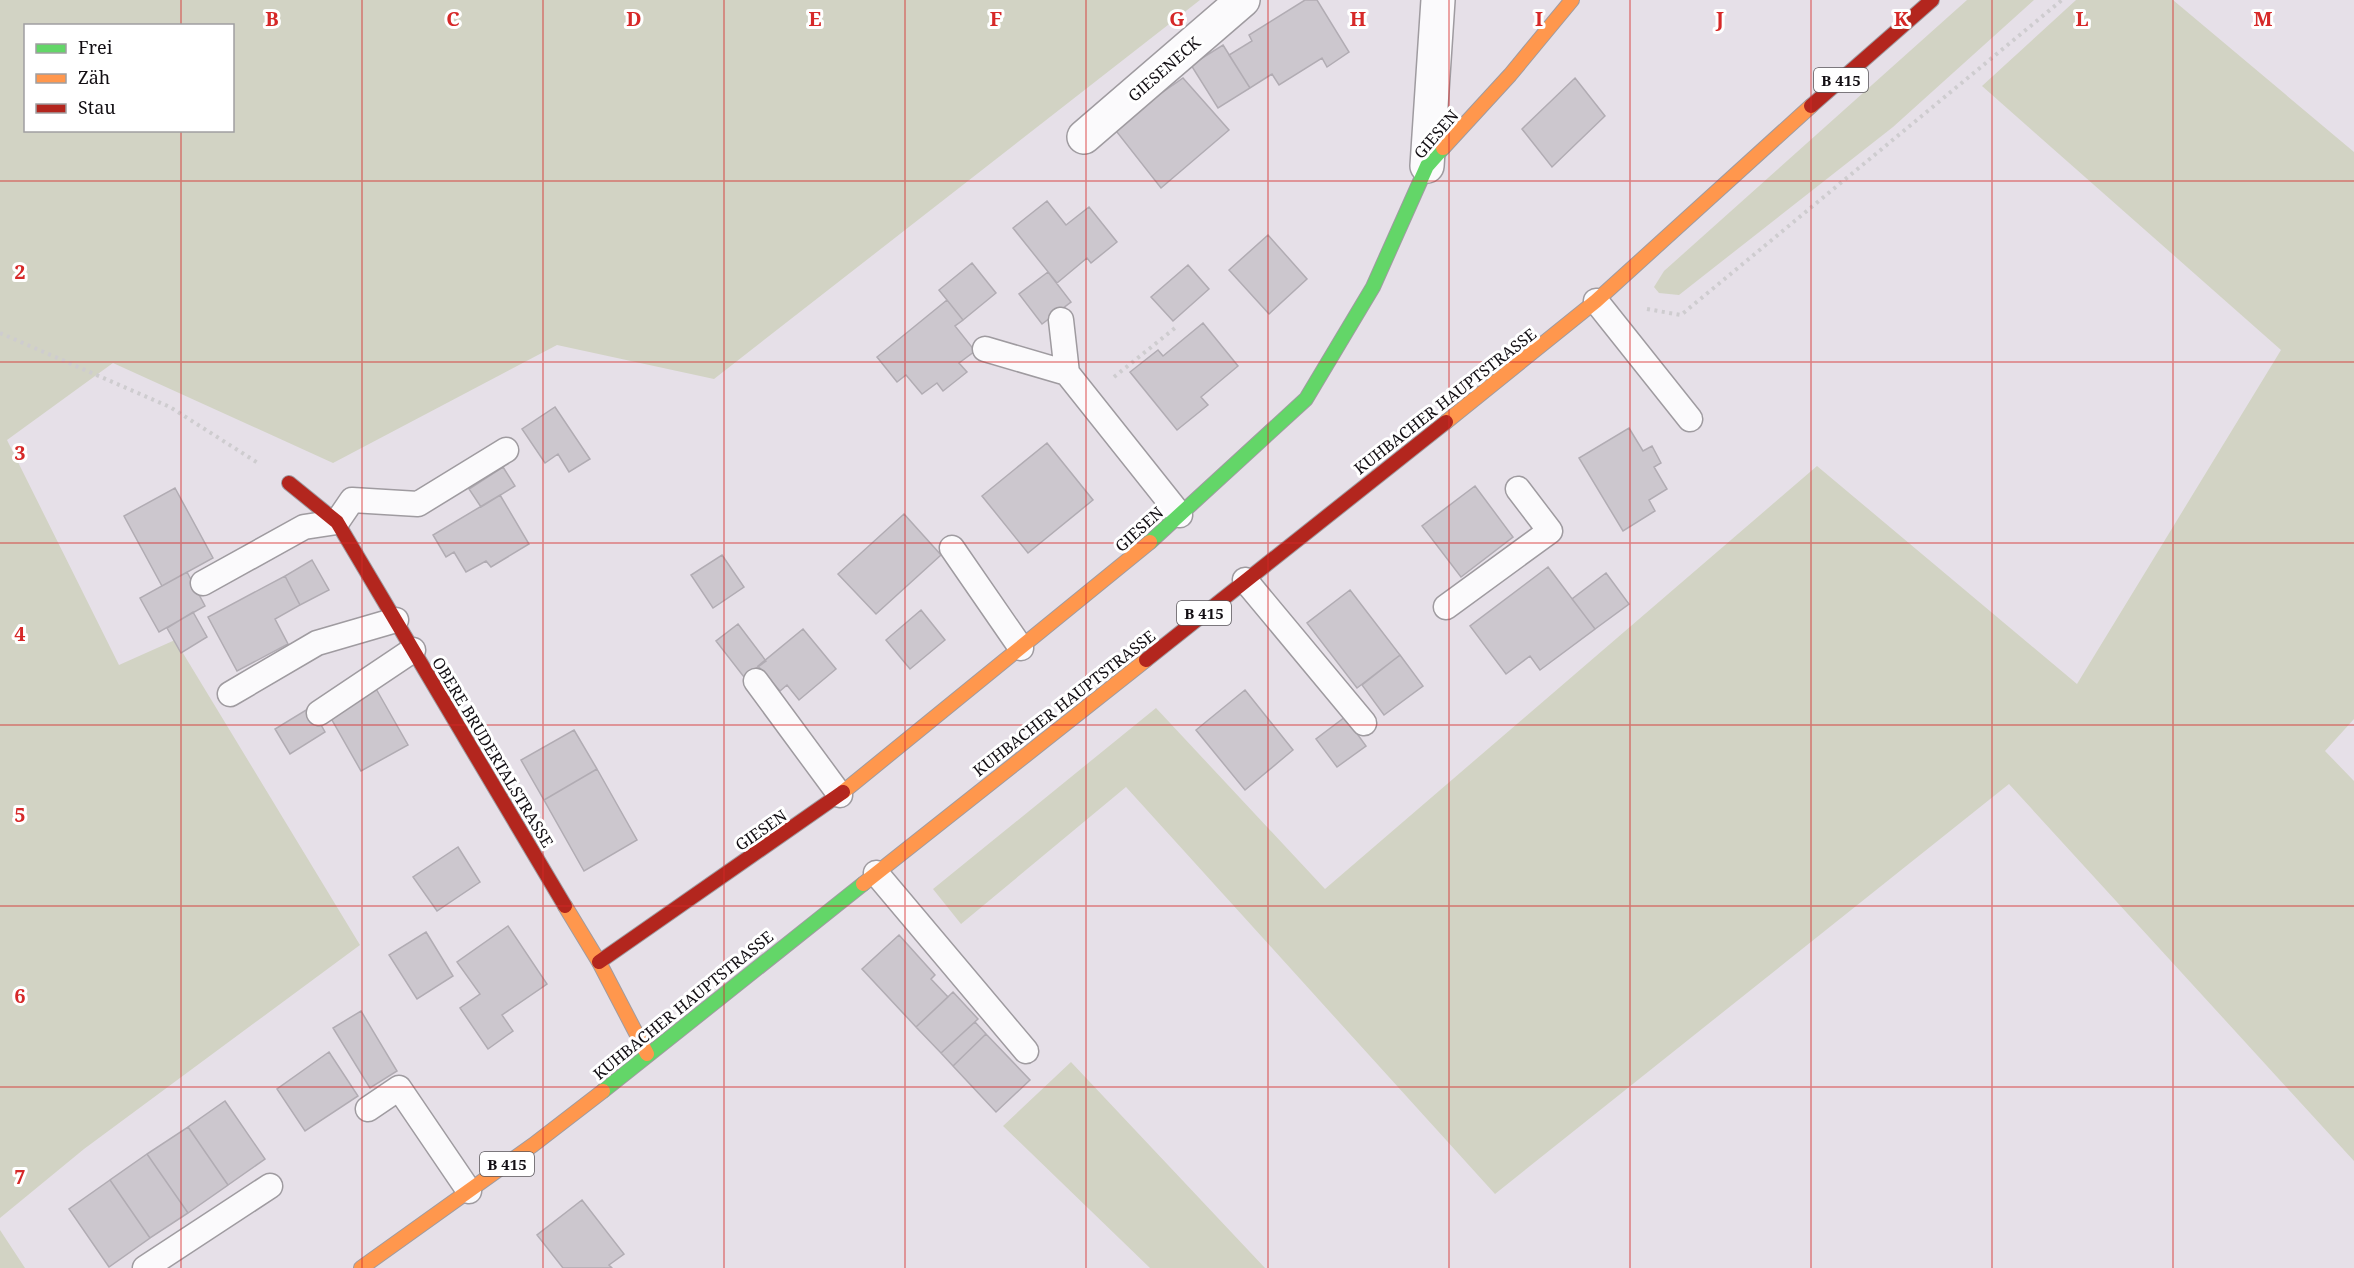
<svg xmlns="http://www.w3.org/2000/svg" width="2354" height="1268" viewBox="0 0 2354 1268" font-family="'Noto Serif',serif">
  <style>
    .green { fill: #d2d3c4; fill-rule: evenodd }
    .building { fill: #ccc7ce; stroke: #b1acb3; stroke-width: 1.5 }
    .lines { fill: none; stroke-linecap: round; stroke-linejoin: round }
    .lane-casing { stroke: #9f9ba0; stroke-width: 27 }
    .street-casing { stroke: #9f9ba0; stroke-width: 36 }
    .fast-casing { stroke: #9f9ba0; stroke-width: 16 }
    .slow-casing { stroke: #9f9ba0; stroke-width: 16 }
    .jam-casing { stroke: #9f9ba0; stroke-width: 16 }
    .path { stroke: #cecccf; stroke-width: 4; stroke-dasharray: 3 4.5; stroke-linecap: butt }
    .lane { stroke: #fbfafc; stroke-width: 24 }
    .street { stroke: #fbfafc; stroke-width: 33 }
    .fast { stroke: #63d668; stroke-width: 14 }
    .slow { stroke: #ff974d; stroke-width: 14 }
    .jam { stroke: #b3261e; stroke-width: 14 }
    .grid { fill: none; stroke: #d62828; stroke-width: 1.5; stroke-opacity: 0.55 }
    .labels { text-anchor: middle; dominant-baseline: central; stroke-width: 6; stroke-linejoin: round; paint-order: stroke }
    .shield { fill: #fff; stroke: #59565a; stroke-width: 1.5 }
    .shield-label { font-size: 15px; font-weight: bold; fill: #120e13 }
    .street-label { font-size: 16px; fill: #120e13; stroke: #fff }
    .grid-label { font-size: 20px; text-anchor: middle; font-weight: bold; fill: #d62828; stroke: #fff; stroke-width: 6; stroke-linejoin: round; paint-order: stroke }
  </style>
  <rect width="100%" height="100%" fill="#e6e0e8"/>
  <path class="green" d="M0,0H1200L714,379L557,345L333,463L113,363L7,440L119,665L175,640L360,945L84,1149L0,1218ZM26,26H232V130H26Z
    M1967,0H2034L1893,127L1679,295L1659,293L1654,287L1664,271Z
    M2076,0H2173L2354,152V719L2325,751L2354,781V1161L2009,784L1495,1194L1126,787L961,924L933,889L1156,708L1325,889L1817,466L2077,684L2281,350L1982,86Z
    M1071,1062L1265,1268H1150L1003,1126Z
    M0,1230L25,1268H0Z"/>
  <path class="building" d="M1305,0H1317L1349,52L1327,67L1322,58L1279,85L1272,74L1250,88L1229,55L1252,41L1249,35Z
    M1223,45L1250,88L1218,108L1191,65Z
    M1183,78L1229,130L1161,188L1113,127Z
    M1575,78L1605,116L1552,167L1522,129Z
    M1047,201L1066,225L1089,207L1117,242L1091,263L1087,258L1057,283L1013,228Z
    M1268,235L1307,279L1269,314L1229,270Z
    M972,263L996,293L963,320L939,290Z
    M1188,265L1209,289L1173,321L1151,297Z
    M1048,272L1071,302L1042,324L1019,294Z
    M947,300L963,320L955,326L975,351L959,363L967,372L943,391L937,383L922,394L906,375L897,382L877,357Z
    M1203,323L1238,366L1201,397L1208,405L1177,430L1130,372L1158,350L1163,356Z
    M555,407L590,459L569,472L558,454L545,463L522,429Z
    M1629,428L1643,451L1652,446L1661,463L1654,467L1667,489L1649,500L1655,511L1623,531L1579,458Z
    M1047,443L1093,500L1028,553L982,496Z
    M503,467L515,486L481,507L469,489Z
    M1475,486L1513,537L1461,577L1422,526Z
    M175,488L213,558L162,586L124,516Z
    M500,495L529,544L491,567L486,561L466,572L454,552L446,557L433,535Z
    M904,514L941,555L876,614L838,574Z
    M722,555L744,587L713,608L691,575Z
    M312,560L329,590L300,605L285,576Z
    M1548,567L1595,629L1540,670L1530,656L1506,674L1470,626Z
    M187,572L205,606L159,632L140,598Z
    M1606,573L1629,604L1595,629L1572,599Z
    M285,576L300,605L275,619L288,644L237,671L208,617Z
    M1350,590L1400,655L1357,688L1307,623Z
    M921,610L945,640L910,669L886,640Z
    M193,612L207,637L181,653L167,628Z
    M738,624L766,661L744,677L716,641Z
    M803,629L836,669L799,700L787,685L780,691L758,666Z
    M1400,655L1423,686L1384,715L1362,685Z
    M375,687L408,745L361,771L328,713Z
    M1245,690L1293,750L1245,790L1196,730Z
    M311,707L325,732L290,754L275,729Z
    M1345,717L1366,746L1337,767L1316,739Z
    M574,730L597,769L544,800L521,760Z
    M597,769L637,840L584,871L544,800Z
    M458,847L480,882L437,911L413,877Z
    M508,926L547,984L502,1015L513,1031L488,1049L460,1008L480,994L457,962Z
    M426,932L453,976L417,999L389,955Z
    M899,935L935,975L931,979L948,997L916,1027L862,969Z
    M953,992L978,1019L941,1053L916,1027Z
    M361,1011L397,1071L370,1088L333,1028Z
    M975,1022L986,1034L953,1066L941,1053Z
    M986,1034L1030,1080L996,1112L953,1066Z
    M329,1052L358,1096L305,1131L277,1089Z
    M225,1101L265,1159L228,1185L188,1127Z
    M188,1127L228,1185L188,1213L147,1154Z
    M147,1154L188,1213L150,1238L110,1180Z
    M110,1180L150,1238L109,1267L69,1209Z
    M582,1200L624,1254L609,1265L612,1268H563L537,1235Z"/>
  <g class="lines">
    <g class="lane-casing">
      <path id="lane" d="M1596,301L1690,419
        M1061,320L1067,373L1180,515
        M985,349L1067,373
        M952,548L1021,648
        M1245,580L1364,723
        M203,583L304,527L337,522L352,500L418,504L506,450
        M1446,607L1550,531L1518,489
        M756,681L840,795
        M230,694L317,643L396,620
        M319,713L413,650
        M876,873L1026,1051
        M368,1109L399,1088L469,1191
        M145,1268L270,1186"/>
    </g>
    <g class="street-casing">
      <path id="street" d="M1084,137L1243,0
        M1427,166L1438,0"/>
    </g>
    <g class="fast-casing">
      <path id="fast" d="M1150,542L1306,399L1373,287L1427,166L1443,148
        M603,1091L863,884"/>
    </g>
    <g class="slow-casing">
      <path id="slow" d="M1443,148L1510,75L1572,0
        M1446,422L1596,301L1811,106
        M843,792L1150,542
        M863,884L1146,660
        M565,906L599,962L647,1054
        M361,1268L533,1145L603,1091"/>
    </g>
    <g class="jam-casing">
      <path id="jam" d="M1811,106L1932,0
        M289,483L337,522L565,906
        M1146,660L1446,422
        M599,962L843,792"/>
    </g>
    <path class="path" d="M1647,309L1681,315L2062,0
      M0,333L170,407L258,463
      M1114,377L1175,328"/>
    <use href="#lane" class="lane"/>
    <use href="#street" class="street"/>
    <use href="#fast" class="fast"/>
    <use href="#slow" class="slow"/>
    <use href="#jam" class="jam"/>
  </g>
  <path class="grid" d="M181,0V26M362,0V1268M543,0V1268M724,0V1268M905,0V1268M1086,0V1268M1268,0V1268M1449,0V1268M1630,0V1268M1811,0V1268M1992,0V1268M2173,0V1268M181,130V1268M0,181H2354M0,362H2354M0,543H2354M0,725H2354M0,906H2354M0,1087H2354"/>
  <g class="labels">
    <g class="shield">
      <rect x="1814" y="68" width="54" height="24" rx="4.5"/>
      <rect x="1177" y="601" width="54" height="24" rx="4.5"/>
      <rect x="480" y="1152" width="54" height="24" rx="4.5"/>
    </g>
    <g class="shield-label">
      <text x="1841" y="80">B 415</text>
      <text x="1204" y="613">B 415</text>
      <text x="507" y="1164">B 415</text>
    </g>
    <g class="street-label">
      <text transform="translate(1164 69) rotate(-41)">GIESENECK</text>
      <text transform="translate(1436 134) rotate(-49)">GIESEN</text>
      <text transform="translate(1445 401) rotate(-38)">KUHBACHER HAUPTSTRASSE</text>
      <text transform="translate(1139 529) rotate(-42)">GIESEN</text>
      <text transform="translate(1064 703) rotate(-38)">KUHBACHER HAUPTSTRASSE</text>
      <text transform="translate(493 752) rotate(59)">OBERE BRUDERTALSTRASSE</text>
      <text transform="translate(761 830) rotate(-35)">GIESEN</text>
      <text transform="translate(683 1005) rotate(-39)">KUHBACHER HAUPTSTRASSE</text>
    </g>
  </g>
  <g class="grid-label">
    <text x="272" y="26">B</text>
    <text x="453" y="26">C</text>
    <text x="634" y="26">D</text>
    <text x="815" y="26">E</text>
    <text x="996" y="26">F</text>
    <text x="1177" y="26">G</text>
    <text x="1358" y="26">H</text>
    <text x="1539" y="26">I</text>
    <text x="1720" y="26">J</text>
    <text x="1901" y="26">K</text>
    <text x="2082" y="26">L</text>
    <text x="2263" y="26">M</text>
    <text x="20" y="279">2</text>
    <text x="20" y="460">3</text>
    <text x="20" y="641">4</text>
    <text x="20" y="822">5</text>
    <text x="20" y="1003">6</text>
    <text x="20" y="1184">7</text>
  </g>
  <rect x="24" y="24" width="210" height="108" fill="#ffffff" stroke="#a09fa1" stroke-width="1.5"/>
  <rect x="36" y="44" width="30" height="9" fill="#63d668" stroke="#a09fa1" stroke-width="1.5"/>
  <text x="78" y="54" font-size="18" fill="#120e13">Frei</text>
  <rect x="36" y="74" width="30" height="9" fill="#ff974d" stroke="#a09fa1" stroke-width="1.5"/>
  <text x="78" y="84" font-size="18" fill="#120e13">Zäh</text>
  <rect x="36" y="104" width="30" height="9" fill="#b3261e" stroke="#a09fa1" stroke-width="1.5"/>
  <text x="78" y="114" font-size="18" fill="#120e13">Stau</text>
</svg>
